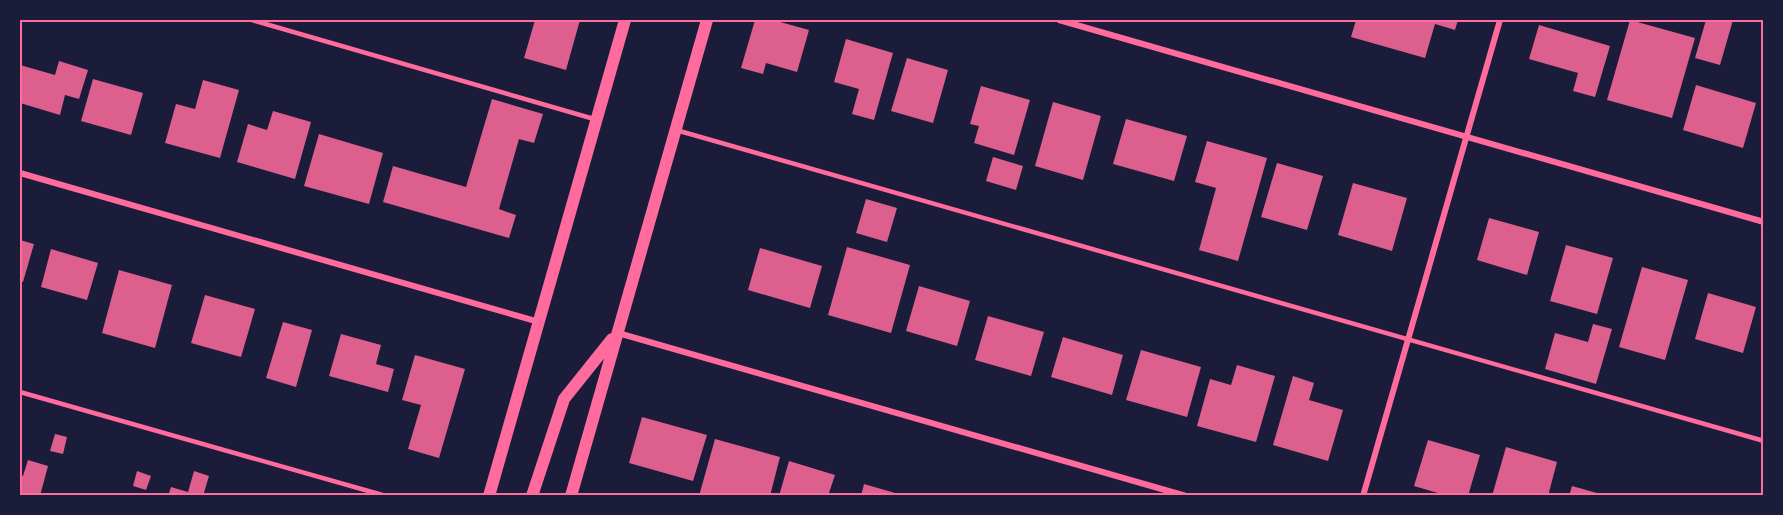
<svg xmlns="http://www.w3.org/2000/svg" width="1783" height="515" viewBox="0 0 1783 515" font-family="Quicksand,sans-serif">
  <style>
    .building { fill: #dd5f8e }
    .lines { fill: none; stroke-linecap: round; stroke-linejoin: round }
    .service { stroke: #ff6b9d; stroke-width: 4.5 }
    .minor { stroke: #ff6b9d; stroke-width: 6 }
    .secondary { stroke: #ff6b9d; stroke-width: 12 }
    .neatline { fill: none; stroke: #ff6b9d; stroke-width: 2 }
  </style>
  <rect width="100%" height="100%" fill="#1b1b3a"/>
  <path class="building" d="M535,20H580L566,70L524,58Z
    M755,20H773L809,30L797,72L766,63L763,74L741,68Z
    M1356,20H1458L1455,30L1435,24L1425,58L1351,37Z
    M1630,20L1695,38L1672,118L1607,100Z
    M1706,20H1733L1720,65L1695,58Z
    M1539,25L1610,46L1595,97L1573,91L1578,73L1529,59Z
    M846,39L893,53L874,120L852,114L859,89L834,82Z
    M907,58L948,70L933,123L891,111Z
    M59,61L88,70L79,99L65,95L60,115L20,103V65L55,75Z
    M93,79L143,93L131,135L81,121Z
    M203,80L239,90L220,158L165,143L176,104L195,109Z
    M1696,85L1756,103L1743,148L1683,130Z
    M981,86L1030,100L1014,155L974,143L979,126L970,124Z
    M492,99L543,114L534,143L519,139L499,209L516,215L509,238L383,202L393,166L466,187Z
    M1053,102L1101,116L1083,180L1035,166Z
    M273,111L311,122L295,179L237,162L248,124L267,130Z
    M1126,119L1187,136L1174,181L1113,164Z
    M319,134L383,153L369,204L304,186Z
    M1207,141L1267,158L1238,261L1199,250L1216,188L1195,182Z
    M993,157L1023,166L1016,190L986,181Z
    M1277,163L1323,176L1307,230L1261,217Z
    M1353,183L1407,198L1392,251L1338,235Z
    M866,199L897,208L887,242L856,233Z
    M1489,218L1539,232L1527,275L1477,260Z
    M20,240L34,244L23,282L20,281Z
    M1566,245L1613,258L1597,314L1550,301Z
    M847,247L910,265L891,333L828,315Z
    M760,248L822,266L810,308L748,290Z
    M51,249L98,263L87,300L41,287Z
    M1642,267L1688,280L1665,360L1619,347Z
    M119,270L172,285L155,348L102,333Z
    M919,286L970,301L957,346L906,331Z
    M1708,293L1756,307L1743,353L1695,339Z
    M205,295L255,309L241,357L191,343Z
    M988,316L1044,332L1031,376L975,360Z
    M283,322L312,330L296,387L266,378Z
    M1593,324L1612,329L1596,384L1545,369L1555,333L1588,342Z
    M341,334L381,345L376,364L394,369L388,392L329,376Z
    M1063,337L1123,355L1112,395L1051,377Z
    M1141,350L1201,367L1187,417L1126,400Z
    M415,355L465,369L439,458L408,449L421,405L402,400Z
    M1237,365L1275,376L1256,442L1197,426L1210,379L1231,385Z
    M1293,376L1314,383L1309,400L1343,410L1328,461L1273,445Z
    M642,417L707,435L693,481L629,463Z
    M55,434L67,437L63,454L50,451Z
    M715,439L780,457L770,496H699Z
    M1428,440L1480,455L1468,496H1448L1414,486Z
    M1506,447L1557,462L1548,496H1492Z
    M28,460L48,466L40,496H20V475L23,476Z
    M789,461L835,475L829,493L835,496H779Z
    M137,471L151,476L146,490L133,486Z
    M194,471L209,476L203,496H168L171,487L188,492Z
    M864,484L902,495V496H861Z
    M1572,486L1604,495V496H1569Z"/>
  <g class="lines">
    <path class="service" d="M252,20L594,119
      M676,130L1764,441
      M20,392L386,496"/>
    <path class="minor" d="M1059,20L1764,222
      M20,173L539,322
      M618,333L1186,496
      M1363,496L1500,20"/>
    <path class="secondary" d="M489,496L625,20
      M532,496L564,399L612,339
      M571,496L707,20"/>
  </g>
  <rect width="1783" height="515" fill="none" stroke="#1b1b3a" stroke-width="42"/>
  <rect x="21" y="21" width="1741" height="473" class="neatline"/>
</svg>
